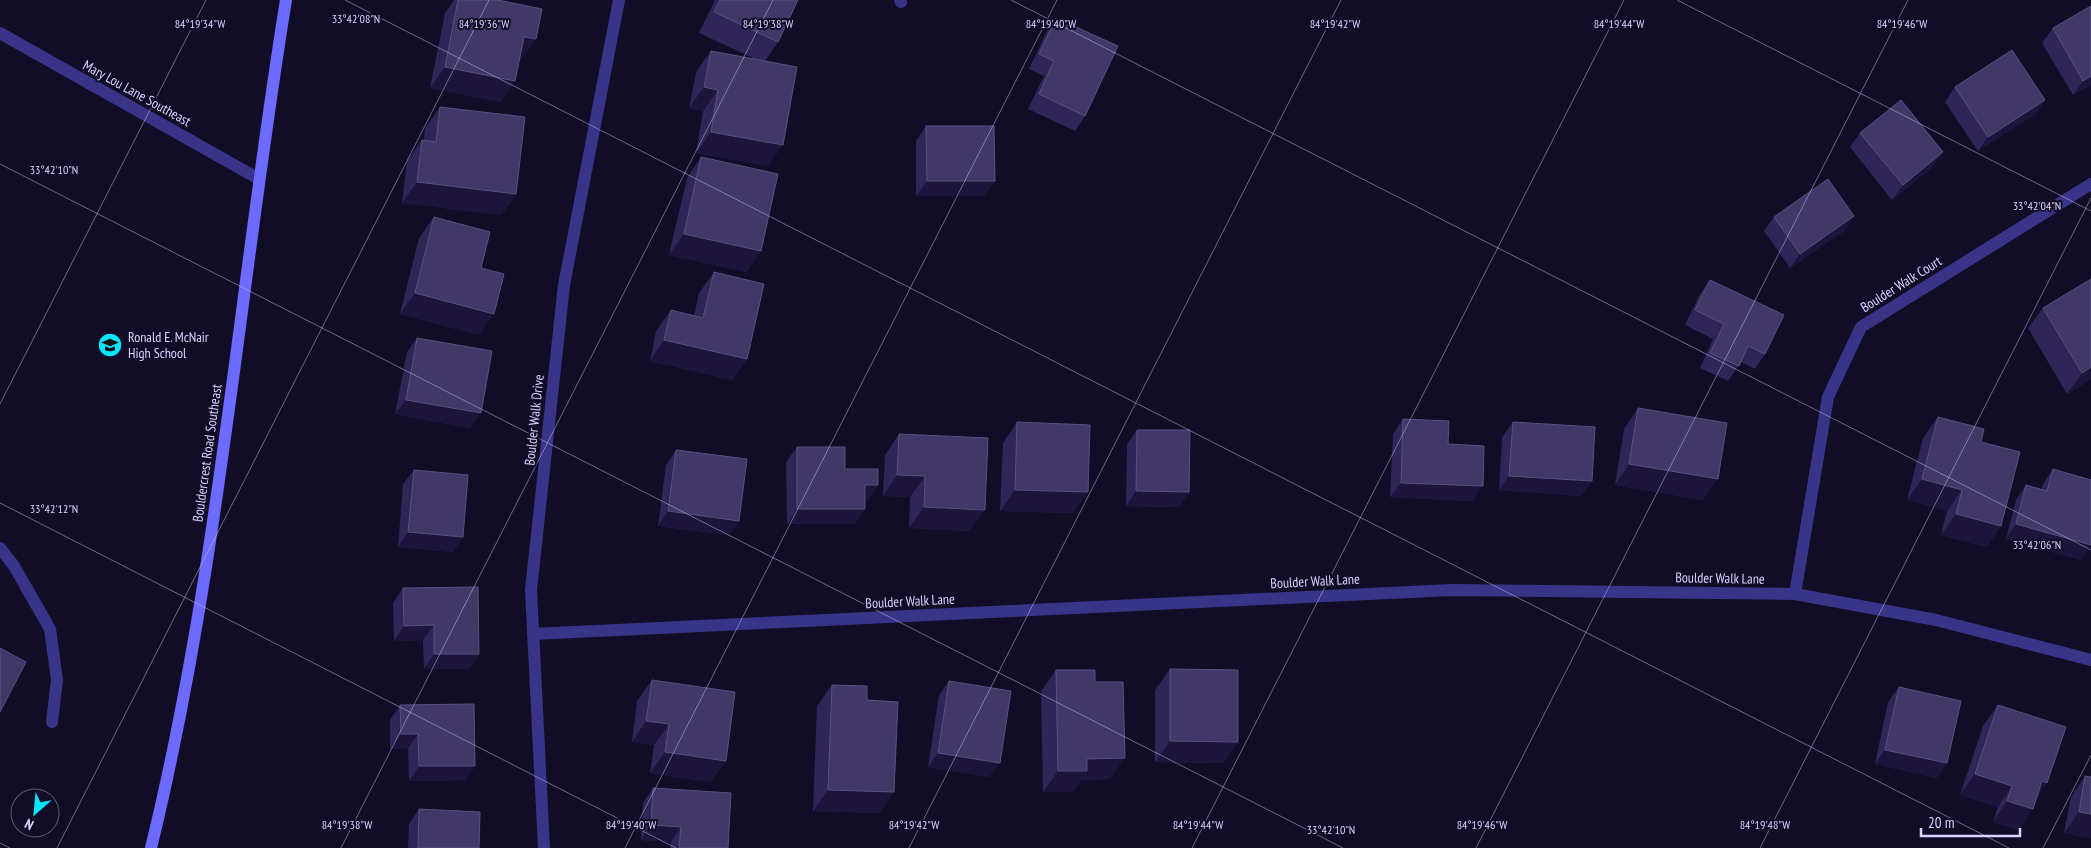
<svg xmlns="http://www.w3.org/2000/svg" width="2091" height="848" viewBox="0 0 2091 848" font-family="'PT Sans Narrow',sans-serif">
  <style>
    .lines { fill: none; stroke-linecap: round; stroke-linejoin: round }
    .lane { stroke: #383589; stroke-width: 12 }
    .street { stroke: #383589; stroke-width: 12 }
    .secondary { stroke: #6d6aff; stroke-width: 12 }
    .wall { fill: #2f2556 }
    .shaded-wall { fill: #1c143b }
    .building { fill: #413868; stroke: #595080 }
    .ticks { fill: none; stroke: #d8d3ff; stroke-width: 1; stroke-opacity: 0.45 }
    .labels { text-anchor: middle; dominant-baseline: central; stroke-width: 4; stroke-linejoin: round; paint-order: stroke }
    .street-label { font-size: 14px; fill: #d8d3ff; stroke: #120d27 }
    .poi-label { font-size: 14px; fill: #d8d3ff; stroke: #120d27; text-anchor: start }
    .ticks-label { font-size: 12px; text-anchor: middle; fill: #d8d3ff; stroke: #120d27; stroke-width: 4; stroke-linejoin: round; paint-order: stroke }
  </style>
  <rect width="100%" height="100%" fill="#120d27"/>
  <g class="lines">
    <path class="lane" d="M0,548L14,566L50,629L57,680L52,722"/>
    <path class="street" d="M900,0L901,2
      M0,33L259,179
      M1795,594L1828,397L1861,327L2091,184
      M533,634L1451,590L1795,594L1936,620L2091,660
      M544,848L531,590L564,285L619,0"/>
    <path class="secondary" d="M151,848C219,570 240,282 286,0"/>
  </g>
  <path class="wall" d="M454,0H498L521,60H519L501,102L430,88L445,13Z
    M715,0H798L778,42L765,61L768,166L696,153L703,111L689,108L696,72L711,51L755,59L699,33Z
    M2091,6V85L2073,95L2042,43L2053,28Z
    M1056,18L1085,116L1075,131L1028,109L1044,76L1029,69L1046,33Z
    M1955,87L2045,100L2035,114L1978,151L1945,102Z
    M440,107L516,194L501,215L402,203L407,161L422,140H424L425,128Z
    M926,126L984,196H916V141Z
    M1860,133L1933,167L1892,200L1850,147Z
    M701,157L761,251L746,272L669,255L687,178Z
    M1854,216L1844,231L1790,268L1764,231L1774,217Z
    M434,217L481,268L479,335L400,314L419,238Z
    M714,272L747,359L732,380L650,361L656,331L671,310L694,316L699,293Z
    M1710,280L1765,354L1755,369L1741,362L1728,381L1700,368L1713,339L1685,325L1700,294Z
    M2043,308L2091,379L2067,394L2028,328Z
    M417,338L470,428L395,414L407,352Z
    M1638,408L1703,500L1615,485L1624,429Z
    M1938,417L1981,442L2001,526L1986,547L1941,535L1947,511L1907,500L1923,438Z
    M1403,419L1448,444L1483,486L1472,501L1390,497L1393,434Z
    M1017,422L1073,513L1000,511L1003,443Z
    M1513,422L1592,481L1581,496L1499,490L1502,437Z
    M1137,430L1179,507L1126,506L1127,444Z
    M899,434L970,531L909,528L910,497L883,496L885,455Z
    M797,447L845,469L878,485L868,500H865L855,524H787L786,462Z
    M676,450L739,521L729,535L658,526L666,465Z
    M2053,469L2081,560L2006,539L2016,500L2026,485L2041,490L2043,484Z
    M414,470L453,552L398,547L403,484Z
    M403,588L479,654L469,669H424L423,640L394,641L393,603Z
    M1170,669L1238,742L1223,763L1155,762V690Z
    M1056,670L1095,682L1110,779L1081,780L1072,792H1043L1041,691Z
    M652,680L711,782L650,773L654,745L632,742L637,701Z
    M949,681L989,777L928,767L939,695Z
    M832,685L867,700L880,813L813,811L817,706Z
    M1899,687L1937,778L1875,764L1888,702Z
    M400,705L475,766L465,780L409,781L408,748L390,749V720Z
    M1998,705L2036,800L2018,830L1993,822L1998,807L1960,795L1983,726Z
    M2085,776L2091,777V838L2064,833L2071,797Z
    M653,788L728,848H670L671,842L641,840L643,803Z
    M419,809L479,848H408L409,824Z"/>
  <path class="shaded-wall" d="M524,37L536,39L521,60L509,58Z
    M445,67L515,81L501,102L430,88Z
    M2091,76V85L2073,95L2083,81Z
    M704,87L718,90L703,111L689,108Z
    M2045,100L2035,114L1978,151L1988,137Z
    M711,132L783,145L768,166L696,153Z
    M1943,152L1933,167L1892,200L1903,185Z
    M927,181H995L984,196H916Z
    M417,182L516,194L501,215L402,203Z
    M1854,216L1844,231L1790,268L1800,254Z
    M684,234L761,251L746,272L669,255Z
    M415,293L494,314L479,335L400,314Z
    M664,340L747,359L732,380L650,361Z
    M2091,367V379L2067,394L2082,373Z
    M406,400L481,413L470,428L395,414Z
    M1629,464L1718,479L1703,500L1615,485Z
    M897,475L925,476L910,497L883,496Z
    M1509,476L1592,481L1581,496L1499,490Z
    M1922,479L1962,490L1947,511L1907,500Z
    M1401,483L1483,486L1472,501L1390,497Z
    M865,485H878L868,500H854Z
    M1015,490L1088,492L1073,513L1000,511Z
    M1136,491L1189,492L1179,507L1126,506Z
    M924,507L985,510L970,531L909,528Z
    M797,509H865L855,524H787Z
    M668,511L739,521L729,535L658,526Z
    M1956,514L2001,526L1986,547L1941,535Z
    M2016,524L2091,545L2081,560L2006,539Z
    M408,532L463,537L453,552L398,547Z
    M434,625L423,640L394,641L404,626Z
    M434,654H479L469,669H424Z
    M646,721L669,724L654,745L632,742Z
    M401,734H418L408,748L390,749Z
    M1170,741L1238,742L1223,763L1155,762Z
    M1885,750L1947,763L1937,778L1875,764Z
    M665,752L726,761L711,782L650,773Z
    M938,753L1000,763L989,777L928,767Z
    M1125,758L1110,779L1081,780L1072,792H1043L1058,771L1087,759Z
    M419,766H475L465,780L409,781Z
    M1975,774L2012,786L1998,807L1960,795Z
    M2042,781L2047,783L2033,804Z
    M828,790L894,792L880,813L813,811Z
    M2007,801L2033,809L2018,830L1993,822Z
    M2079,812L2091,814V838L2064,833Z
    M651,825L681,827L671,842L641,840Z"/>
  <path class="building" d="M458,0H498L542,9L536,39L524,37L515,81L445,67Z
    M720,0H798L778,42L714,12Z
    M2091,6V76L2083,81L2053,28Z
    M1056,18L1118,46L1085,116L1039,94L1054,61L1039,54Z
    M2012,50L2045,100L1988,137L1955,87Z
    M711,51L797,67L783,145L711,132L718,90L704,87Z
    M1901,100L1943,152L1903,185L1860,133Z
    M440,107L525,117L516,194L417,182L422,140L436,142Z
    M926,126H994L995,181H927Z
    M701,157L778,174L761,251L684,234Z
    M1828,179L1854,216L1800,254L1774,217Z
    M434,217L490,232L481,268L504,274L494,314L415,293Z
    M714,272L764,284L747,359L664,340L671,310L703,318Z
    M2091,279V367L2082,373L2043,308Z
    M1710,280L1784,315L1765,354L1748,346L1739,366L1710,353L1724,324L1695,310Z
    M417,338L492,351L481,413L406,400Z
    M1638,408L1727,423L1718,479L1629,464Z
    M1938,417L1984,429L1981,442L2020,452L2001,526L1956,514L1962,490L1922,479Z
    M1403,419L1449,421L1448,444L1484,446L1483,486L1401,483Z
    M1017,422L1090,425L1088,492L1015,490Z
    M1513,422L1595,427L1592,481L1509,476Z
    M1137,430H1190L1189,492L1136,491Z
    M899,434L988,438L985,510L924,507L925,476L897,475Z
    M797,447H845V469H878V485H865V509H797Z
    M676,450L747,459L739,521L668,511Z
    M2053,469L2091,480V545L2016,524L2026,485L2047,491Z
    M414,470L468,475L463,537L408,532Z
    M478,587L479,654H434V625L404,626L403,588Z
    M0,648L26,662L0,712Z
    M1170,669L1238,670V742L1170,741Z
    M1056,670H1095V682H1123L1125,758L1087,759V771H1058Z
    M652,680L735,692L726,761L665,752L669,724L646,721Z
    M949,681L1011,691L1000,763L938,753Z
    M832,685L867,686V700L898,702L894,792L828,790Z
    M1899,687L1961,701L1947,763L1885,750Z
    M474,704L475,766H419L418,734H401L400,705Z
    M1998,705L2066,727L2047,783L2042,781L2033,809L2007,801L2012,786L1975,774Z
    M2085,776L2091,777V814L2079,812Z
    M653,788L731,793L728,848H679L681,827L651,825Z
    M419,809L480,812L479,848H418Z"/>
  <path class="ticks" d="M345,0L2009,848M1011,0L2091,550M1677,0L2091,211M0,164L1343,848M0,404L206,0M0,503L676,848M0,843L10,848M57,848L489,0M341,848L773,0M625,848L1057,0M909,848L1341,0M1192,848L1624,0M1476,848L1908,0M1760,848L2091,198M2043,848L2091,755"/>
  <defs>
    <g id="school-disc" transform="scale(1.25)"><circle r="9.5" fill="#00e6fe" stroke="#120d27"/><path d="M0-5L7-2L0 1L-7-2ZM-4 1L0 2.5L4 1V4Q0 6-4 4Z" fill="#111"/></g>
  </defs>
  <g fill-rule="evenodd">
    <use href="#school-disc" x="110" y="345"/>
  </g>
  <g class="labels">
    <g class="street-label">
      <text transform="translate(137 93) rotate(29)">Mary Lou Lane Southeast</text>
      <text transform="translate(1901 284) rotate(-32)">Boulder Walk Court</text>
      <text transform="translate(534 420) rotate(-84)">Boulder Walk Drive</text>
      <text transform="translate(207 453) rotate(-82)">Bouldercrest Road Southeast</text>
      <text transform="translate(1720 578) rotate(1)">Boulder Walk Lane</text>
      <text transform="translate(1315 581) rotate(-3)">Boulder Walk Lane</text>
      <text transform="translate(910 601) rotate(-3)">Boulder Walk Lane</text>
    </g>
    <g class="poi-label">
      <text x="128" y="337">Ronald E. McNair<tspan x="128" dy="16">High School</tspan></text>
    </g>
  </g>
  <g class="ticks-label">
    <text x="356" y="23">33°42'08"N</text>
    <text x="200" y="28">84°19'34"W</text>
    <text x="484" y="28">84°19'36"W</text>
    <text x="768" y="28">84°19'38"W</text>
    <text x="1051" y="28">84°19'40"W</text>
    <text x="1335" y="28">84°19'42"W</text>
    <text x="1619" y="28">84°19'44"W</text>
    <text x="1902" y="28">84°19'46"W</text>
    <text x="54" y="174">33°42'10"N</text>
    <text x="2037" y="210">33°42'04"N</text>
    <text x="54" y="513">33°42'12"N</text>
    <text x="2037" y="549">33°42'06"N</text>
    <text x="347" y="829">84°19'38"W</text>
    <text x="631" y="829">84°19'40"W</text>
    <text x="914" y="829">84°19'42"W</text>
    <text x="1198" y="829">84°19'44"W</text>
    <text x="1482" y="829">84°19'46"W</text>
    <text x="1765" y="829">84°19'48"W</text>
    <text x="1331" y="834">33°42'10"N</text>
  </g>
  <g transform="translate(35 813) rotate(207)"><circle r="24" fill="#120d27" stroke="#615c7d"/>
  <path d="M0-4L9 19L0 12L-9 19Z" fill="#00e6fe"/>
  <text y="-8" font-size="14" font-weight="bold" text-anchor="middle" fill="#d8d3ff">N</text>
  </g>
  <path d="M1921 828v8h99v-8" fill="none" stroke="#d8d3ff" stroke-width="2.5"/>
  <text x="1928" y="828" font-size="15" fill="#d8d3ff" stroke="#120d27" stroke-width="4" paint-order="stroke">20 m</text>
</svg>
